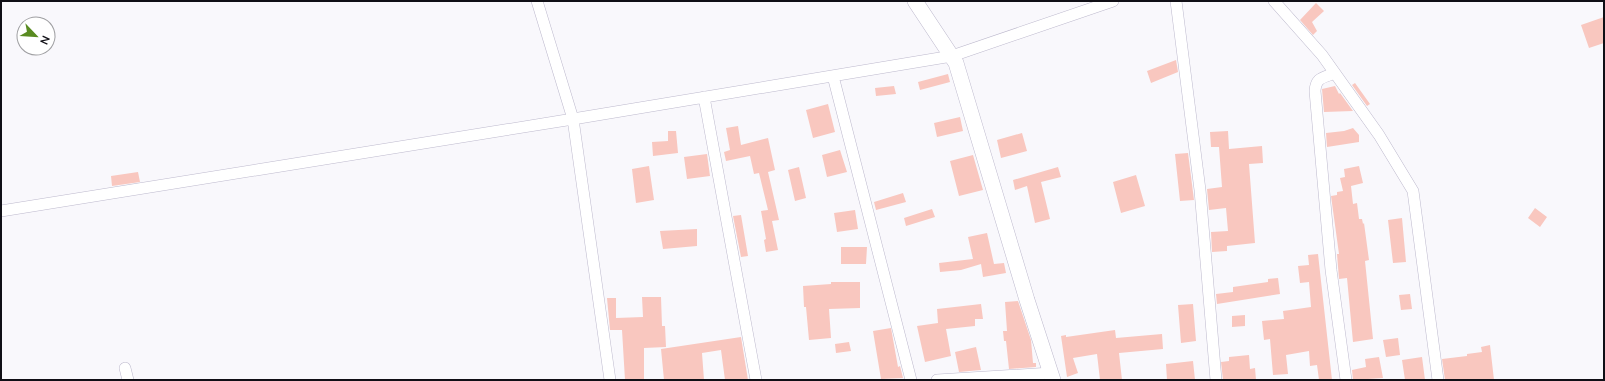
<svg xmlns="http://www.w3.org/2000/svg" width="1605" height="381" viewBox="0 0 1605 381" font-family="Mulish,sans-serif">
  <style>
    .building { fill: #f9c7bf }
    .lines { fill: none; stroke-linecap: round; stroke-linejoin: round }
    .street-casing { stroke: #bdb9cd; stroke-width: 12 }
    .secondary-casing { stroke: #bdb9cd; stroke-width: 16 }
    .street { stroke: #fff; stroke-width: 11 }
    .secondary { stroke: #fff; stroke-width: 15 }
  </style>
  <rect width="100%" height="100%" fill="#f9f8fc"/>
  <path class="building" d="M1316,3L1324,11L1312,22L1317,31L1313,35L1300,20Z
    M1604,17V43L1589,48L1581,25Z
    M1176,60L1178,72L1151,83L1147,71Z
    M948,74L950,82L920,90L918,82Z
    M1355,83L1370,104L1367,106L1352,85Z
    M894,86L896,94L876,96L875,88Z
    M1335,86L1339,94L1340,93L1353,111L1324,112L1322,89Z
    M828,104L835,132L813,138L806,110Z
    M960,117L963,131L937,137L934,123Z
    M738,126L741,145L768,138L775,170L768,172L779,220L772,221L778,250L766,252L764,240L766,239L761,211L768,210L759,173L754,174L750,156L726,161L724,152L730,150L726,128Z
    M1353,128L1359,135V142L1327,147L1326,133L1344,131Z
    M668,131H676L678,153L653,156L652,142L668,141Z
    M1228,131L1229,149L1262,146L1263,163L1249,164L1255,243L1227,246V251L1212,252L1211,232L1228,231L1226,208L1209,210L1207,189L1222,187L1219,147H1211L1210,132Z
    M1022,133L1027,151L1001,158L997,140Z
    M840,150L847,172L827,177L822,155Z
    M1188,153L1194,200L1180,201L1175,154Z
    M707,154L710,176L687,179L684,157Z
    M973,155L983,190L959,196L950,161Z
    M649,166L654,200L636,203L632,169Z
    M1359,166L1363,183L1351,186L1353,204L1357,203L1359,219H1362L1363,224L1364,223L1369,260L1365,261L1373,339L1353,342L1347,278L1339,279L1337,254H1339L1331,196L1337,195V192L1343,191L1340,178L1345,177L1344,169Z
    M799,167L806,198L795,201L788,170Z
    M1058,167L1061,177L1041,182L1050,219L1035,223L1027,186L1015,190L1013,180Z
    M138,172L140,182L112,186L111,176Z
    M1136,175L1145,206L1121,213L1113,182Z
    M903,193L906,202L876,210L874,202Z
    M1535,208L1547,217L1540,227L1528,218Z
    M932,209L935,217L906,226L904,218Z
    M855,210L858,229L837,232L834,213Z
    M741,215L748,256L741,257L733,216Z
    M1402,218L1406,262L1393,263L1388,220Z
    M697,229V246L663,249L660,231Z
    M987,233L994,264L1004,263L1006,273L983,277L981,264L961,270L940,272L939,263L973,259L968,237Z
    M841,247H867L866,264H841Z
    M1318,254L1332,380H1319L1317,365L1310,366L1309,351L1286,355L1288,374L1273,375L1270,339L1264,340L1262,321L1284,319L1283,311L1311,307L1309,282L1300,283L1298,266L1309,265L1308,255Z
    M1278,278L1280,294L1217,304L1216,294L1233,292V287L1268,282V279Z
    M831,282H860V308L829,309L831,338L809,340L806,307H804L803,286L831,284Z
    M1410,294L1412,309L1401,310L1399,295Z
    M642,297H661L662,326H665L666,347L644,348V380H625L622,330H610L607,298H616V318L643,317Z
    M1018,301L1031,340L1033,363H1036V367L1009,369L1006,341H1004L1003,331H1007L1005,302Z
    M981,304L983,319H975V326L946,329L951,356L925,362L917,326L938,323L937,309Z
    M1193,304L1196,341L1181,343L1178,305Z
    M1245,315V326L1232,327V316Z
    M891,328L898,367L900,366L903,378L881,379L873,331Z
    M1115,330L1116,338L1162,334L1163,349L1119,353L1122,380H1100L1097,354L1073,358L1078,373L1067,377L1061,336L1066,335V337Z
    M741,337L748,380H725L721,350L702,353L704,380H664L661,349Z
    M1398,338L1400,355L1386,357L1383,340Z
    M849,342L851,351L836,353L835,344Z
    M1490,345L1494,380H1445L1442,359L1467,356V354L1482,352L1481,347Z
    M976,347L981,370L959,372L955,352Z
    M1249,355L1250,369L1255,368L1256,380H1223L1221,362L1229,361V357Z
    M1379,357L1383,378L1353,380L1352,370L1366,367L1365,359Z
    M1422,357L1425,380H1405L1402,360Z
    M1193,361L1195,380H1167L1166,364Z"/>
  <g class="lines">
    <g class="street-casing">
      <path id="street" d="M537,1L573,119L610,380
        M1176,1L1200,190L1216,380
        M1274,1L1322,55L1379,135L1413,191L1438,380
        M1335,73C1323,78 1316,77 1315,91L1331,270L1346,380
        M833,76L911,380
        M704,97L756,380
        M1,211L573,119L952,56L1113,1
        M125,368L128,380
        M937,380L1051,373"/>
    </g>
    <g class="secondary-casing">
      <path id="secondary" d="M915,1L956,63L1027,300L1053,380"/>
    </g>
    <use href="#street" class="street"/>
    <use href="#secondary" class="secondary"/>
  </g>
  <rect width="1605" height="381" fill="none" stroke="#100f16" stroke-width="4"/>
  <g transform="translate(36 36) rotate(115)"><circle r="19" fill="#ffffff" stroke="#9f9fa2"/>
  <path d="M0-3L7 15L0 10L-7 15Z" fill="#598b21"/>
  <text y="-6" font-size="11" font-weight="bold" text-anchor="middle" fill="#100f16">N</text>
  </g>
</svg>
